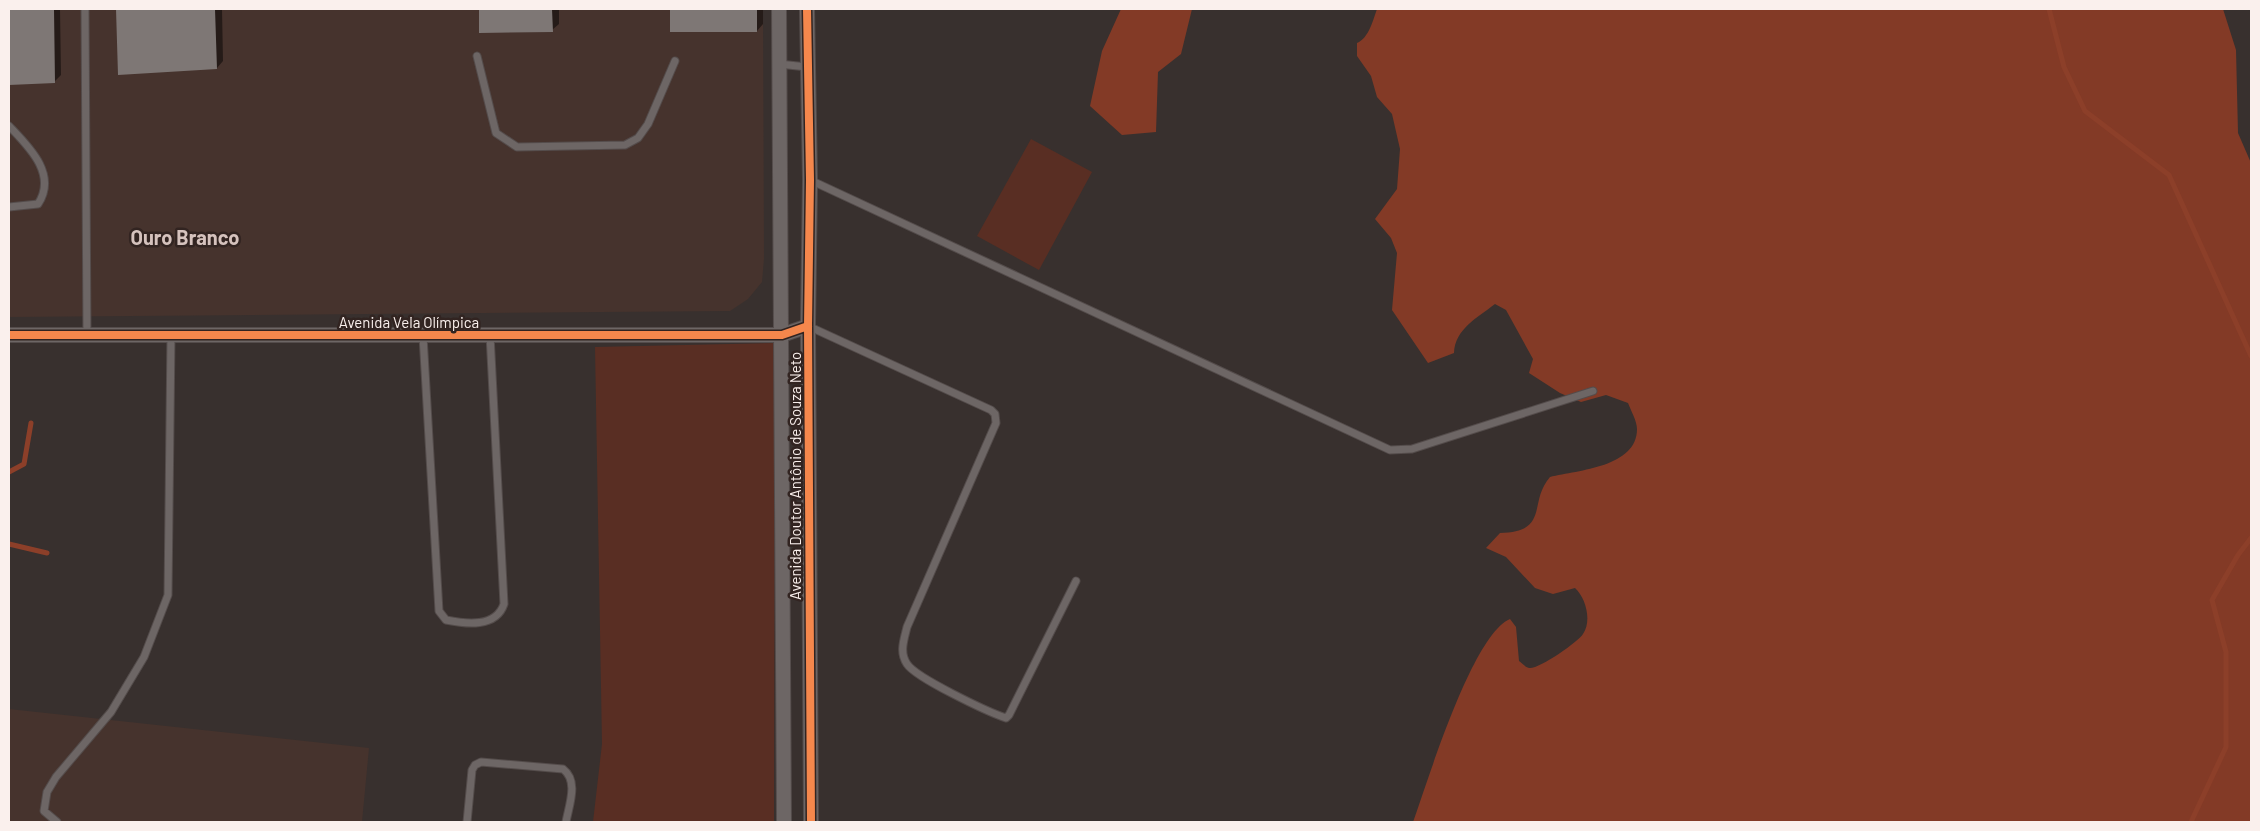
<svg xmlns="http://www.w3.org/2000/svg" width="2260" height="831" viewBox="0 0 2260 831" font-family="Barlow,sans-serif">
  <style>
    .built { fill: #46332d }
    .green { fill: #592e23 }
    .forest { fill: #833a26 }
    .shadow { fill: #0007 }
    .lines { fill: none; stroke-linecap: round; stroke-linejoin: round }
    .stream { stroke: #8c3f29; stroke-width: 5 }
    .building { fill: #7e7775 }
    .service-casing { stroke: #544c4b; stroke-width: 9 }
    .minor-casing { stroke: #544c4b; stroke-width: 16 }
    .service { stroke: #6d6665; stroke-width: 7 }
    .minor { stroke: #6d6665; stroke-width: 14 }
    .cycleway-casing { stroke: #322421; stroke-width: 11 }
    .cycleway { stroke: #f5874c; stroke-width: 8 }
    .labels { text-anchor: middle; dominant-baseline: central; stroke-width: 5; stroke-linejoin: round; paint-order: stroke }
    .street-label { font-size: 15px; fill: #faf0ed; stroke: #322421 }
    .district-label { font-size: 20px; font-weight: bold; fill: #d5c2bd; stroke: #322421 }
  </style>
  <rect width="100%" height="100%" fill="#38302e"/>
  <path class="built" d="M9,9H763L764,258L762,282L748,299L730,311L9,317Z
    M9,709L369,748L362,822H9Z"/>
  <path class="green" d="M1031,139L1092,172L1039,270L977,236Z
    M775,343L774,822H593L602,744L595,347Z"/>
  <path class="forest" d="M1121,9H1192L1181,54L1158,72L1156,132L1122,135L1090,106L1102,51Z
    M1377,9H2223L2236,50L2238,133L2251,163V822H1413C1428,781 1472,635 1510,619L1516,627L1519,661C1522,663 1525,667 1529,668C1538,670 1578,642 1583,634C1592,621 1586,598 1575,588L1553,594L1535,588L1506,557L1486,548L1500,533C1550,532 1528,502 1550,477C1579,470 1637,467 1637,429C1637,421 1631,411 1628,403L1606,395L1581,402L1560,393L1529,373L1533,359L1506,310L1495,304C1477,318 1455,329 1454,353L1428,363L1392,310L1397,253L1391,238L1375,219L1397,189L1400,149L1392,114L1377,97L1371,76L1357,56V43C1369,38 1373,20 1377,9Z"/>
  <path class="shadow" d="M9,9H60L61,75L55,81L9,84Z
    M117,9H222L223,61L217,68L120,73Z
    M480,9H559V24L552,30L480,31Z
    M671,9H763V24L757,31H671Z"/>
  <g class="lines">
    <path class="stream" d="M2049,9L2064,67L2085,111L2169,175L2251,356
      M9,472L24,464L31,423
      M9,544L47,553
      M2191,822L2226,747V652L2212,600L2238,555L2251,538"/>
  </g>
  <path class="building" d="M9,9H54L55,83L9,85Z
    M116,9H215L217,69L118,75Z
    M479,9H552L553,32L479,33Z
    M670,9H757V32H670Z"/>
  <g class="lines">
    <g class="service-casing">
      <path id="service" d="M85,9L87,335
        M477,56L496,133L517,147L625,145L638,138L648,124L675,61
        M779,64L807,67
        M9,126C28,146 58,174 38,204L9,207
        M810,180L1390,450L1412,449L1593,391
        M808,326L991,410L995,414L996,423L907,627C904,640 899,652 907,664C916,678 988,712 1006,718L1009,715L1076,581
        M423,336L439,611L446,620C466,624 496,628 504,604L490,335
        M57,822L44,811L47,792L56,777L111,712L144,657L168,595L171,335
        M467,822L472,770L475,765L481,762L563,769C579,781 569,805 566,822"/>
    </g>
    <g class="minor-casing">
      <path id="minor" d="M779,9L784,822
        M807,9L810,180L808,326L811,822
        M9,335H782L808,326"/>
    </g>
    <use href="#service" class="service"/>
    <use href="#minor" class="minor"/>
    <g class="cycleway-casing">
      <path id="cycleway" d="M807,9L810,180L808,326L811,822
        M9,335H782L808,326"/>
    </g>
    <use href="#cycleway" class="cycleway"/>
  </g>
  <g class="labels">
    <g class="street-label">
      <text x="409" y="322">Avenida Vela Olímpica</text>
      <text transform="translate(795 476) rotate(-90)">Avenida Doutor Antônio de Souza Neto</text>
    </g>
    <g class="district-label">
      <text x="185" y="237">Ouro Branco</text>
    </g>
  </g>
  <rect width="2260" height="831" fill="none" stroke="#faf0ed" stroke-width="20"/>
</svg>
